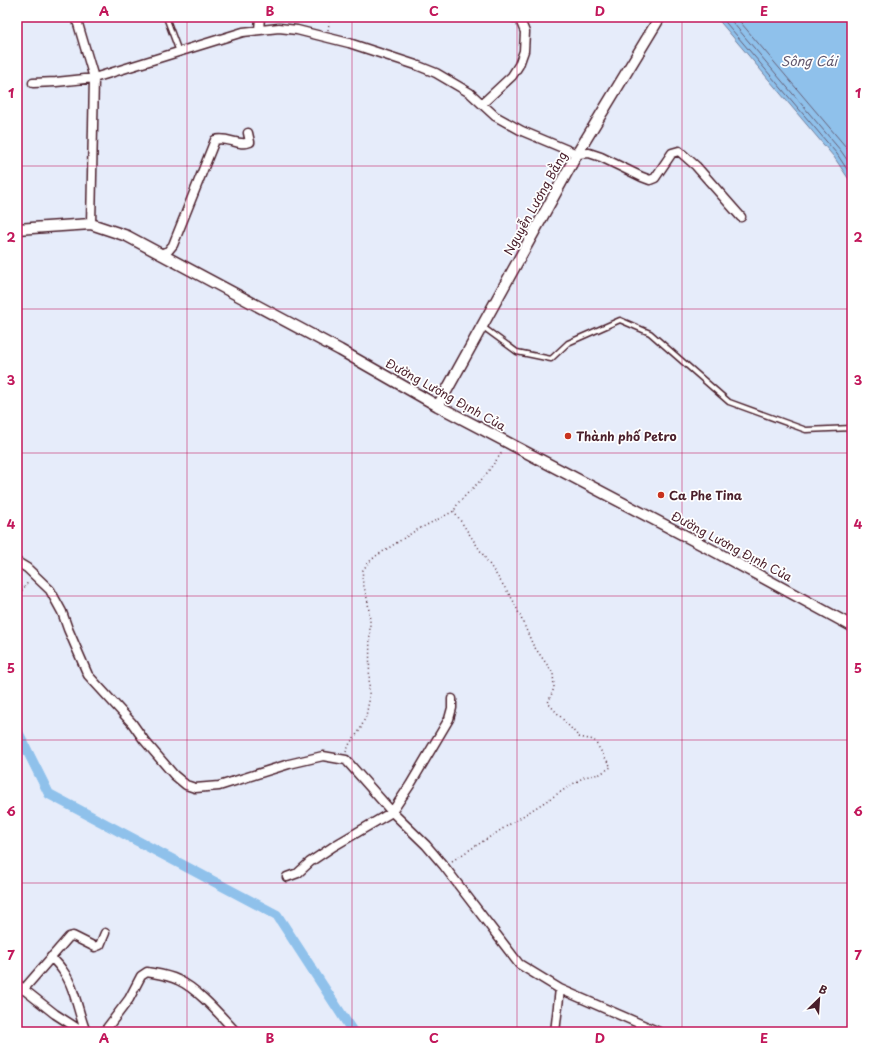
<svg xmlns="http://www.w3.org/2000/svg" width="869" height="1049" viewBox="0 0 869 1049" font-family="'Playpen Sans',sans-serif">
  <style>
    .water { fill: #8fc1eb; stroke: #73809e }
    .lines { fill: none; stroke-linecap: round; stroke-linejoin: round }
    .shore { stroke: #666078; stroke-width: 1 }
    .canal { stroke: #8fc1eb; stroke-width: 10 }
    .service-casing { stroke: #4a1f2b; stroke-width: 7 }
    .minor-casing { stroke: #4a1f2b; stroke-width: 11 }
    .tertiary-casing { stroke: #4a1f2b; stroke-width: 13 }
    .path { stroke: #4a1f2b; stroke-width: 1.5; stroke-dasharray: 1 3; stroke-linecap: butt }
    .service { stroke: #fff; stroke-width: 4 }
    .minor { stroke: #fff; stroke-width: 8 }
    .tertiary { stroke: #fff; stroke-width: 10 }
    .grid { fill: none; stroke: #c2185b; stroke-width: 1; stroke-opacity: 0.55 }
    .poi-dot { fill: #c8321e; stroke: #fff; stroke-width: 1.5 }
    .labels { text-anchor: middle; dominant-baseline: central; stroke-width: 3.5; stroke-linejoin: round; paint-order: stroke }
    .street-label { font-size: 12px; fill: #4a1f2b; stroke: #fff }
    .poi-label { font-size: 12px; font-weight: bold; fill: #4a1f2b; stroke: #fff; text-anchor: start }
    .water-label { font-size: 13px; font-style: italic; fill: #62586e; stroke: #fff }
    .neatline { fill: none; stroke: #c2185b; stroke-width: 1.5 }
    .grid-label { font-size: 13px; text-anchor: middle; font-weight: bold; fill: #c2185b }
  </style>
  <rect width="100%" height="100%" fill="#e6ecfa"/>
  <filter id="ink" filterUnits="userSpaceOnUse"><feTurbulence type="fractalNoise" baseFrequency=".025" numOctaves="2"/><feDisplacementMap in="SourceGraphic" scale="8" xChannelSelector="R" yChannelSelector="G"/><feConvolveMatrix kernelMatrix="1 2 1 2 8 2 1 2 1" color-interpolation-filters="sRGB"/></filter>
  <g filter="url(#ink)">
    <path class="water" d="M716,17H852V184L834,157Z"/>
    <g class="lines">
      <path class="shore" d="M721,17L837,154L852,177
        M728,17L841,151L852,167
        M736,17L846,147L852,156"/>
      <path class="canal" d="M17,730L49,794L277,915L353,1032"/>
      <g class="service-casing">
        <path id="service" d="M166,17L179,52
          M483,327L517,352L551,359L568,343L620,320L650,333L729,402L806,430L852,428"/>
      </g>
      <g class="minor-casing">
        <path id="minor" d="M259,30L260,17
          M33,83L56,82L94,78L76,17
          M482,104L512,76L519,65L524,51L525,32L520,20L513,17
          M91,224L94,78L243,32L279,28L297,30L349,43L416,65L436,73L470,93L495,116L522,131L577,154L589,153L601,157L642,177L650,180L655,178L672,153L679,151L696,166L741,217
          M160,254L168,251L173,245L215,140C227,136 239,147 250,142L248,133
          M17,562L27,568L50,590L62,612L68,629L88,675L132,723L144,740L174,775L186,785L195,788L219,786L289,764L323,756L346,760L392,812L426,845L444,866L519,964L560,989L659,1032
          M287,877L298,873L310,862L334,846L392,812L410,785L449,719L452,708V699
          M51,957C55,961 60,966 63,971C75,987 78,1013 86,1032
          M17,984L55,1014L83,1032
          M23,990L69,937L73,936L95,947L100,945L105,933
          M104,1032L129,999L141,976L147,972C158,974 168,975 178,980C198,989 220,1015 236,1032
          M555,1032L560,989"/>
      </g>
      <g class="tertiary-casing">
        <path id="tertiary" d="M17,229L91,224L127,236L340,350L438,406L714,551L852,626
          M438,406L577,154L660,17"/>
      </g>
      <path class="path" d="M328,30L330,17
        M17,597L29,581
        M346,752L350,743L360,730L366,716L369,701L370,621L368,602L362,579L363,570L369,562L376,556L415,531L454,511L458,503L484,477L503,451
        M452,861L584,777L600,774L611,767L594,740L579,737L548,703L554,688L553,673L533,645L513,600L454,511"/>
      <use href="#service" class="service"/>
      <use href="#minor" class="minor"/>
      <use href="#tertiary" class="tertiary"/>
    </g>
  </g>
  <path class="grid" d="M187,17V1032M352,17V1032M517,17V1032M682,17V1032M17,166H852M17,309H852M17,453H852M17,596H852M17,740H852M17,883H852"/>
  <g class="poi-dot">
    <circle cx="568" cy="436" r="4"/>
    <circle cx="661" cy="495" r="4"/>
  </g>
  <g class="labels">
    <g class="street-label">
      <text transform="translate(535 203) rotate(-61)">Nguyễn Lương Bằng</text>
      <text transform="translate(446 394) rotate(29)">Đường Lương Định Của</text>
      <text transform="translate(732 546) rotate(28)">Đường Lương Định Của</text>
    </g>
    <g class="poi-label">
      <text x="576" y="436">Thành phố Petro</text>
      <text x="669" y="495">Ca Phe Tina</text>
    </g>
    <g class="water-label">
      <text x="809" y="60">Sông Cái</text>
    </g>
  </g>
  <rect width="869" height="1049" fill="none" stroke="#fff" stroke-width="44"/>
  <g transform="translate(819 999) rotate(25)" stroke="#ffffff" stroke-width="3" paint-order="stroke">
  <path d="M0-3L7 15L0 10L-7 15Z" fill="#4a1f2b"/>
  <text y="-6" font-size="11" font-weight="bold" text-anchor="middle" fill="#4a1f2b">B</text>
  </g>
  <rect x="22" y="22" width="825" height="1005" class="neatline"/>
  <g class="grid-label">
    <text x="104" y="16">A</text>
    <text x="270" y="16">B</text>
    <text x="434" y="16">C</text>
    <text x="600" y="16">D</text>
    <text x="764" y="16">E</text>
    <text x="11" y="98">1</text>
    <text x="858" y="98">1</text>
    <text x="11" y="242">2</text>
    <text x="858" y="242">2</text>
    <text x="11" y="385">3</text>
    <text x="858" y="385">3</text>
    <text x="11" y="529">4</text>
    <text x="858" y="529">4</text>
    <text x="11" y="673">5</text>
    <text x="858" y="673">5</text>
    <text x="11" y="816">6</text>
    <text x="858" y="816">6</text>
    <text x="11" y="960">7</text>
    <text x="858" y="960">7</text>
    <text x="104" y="1043">A</text>
    <text x="270" y="1043">B</text>
    <text x="434" y="1043">C</text>
    <text x="600" y="1043">D</text>
    <text x="764" y="1043">E</text>
  </g>
</svg>
